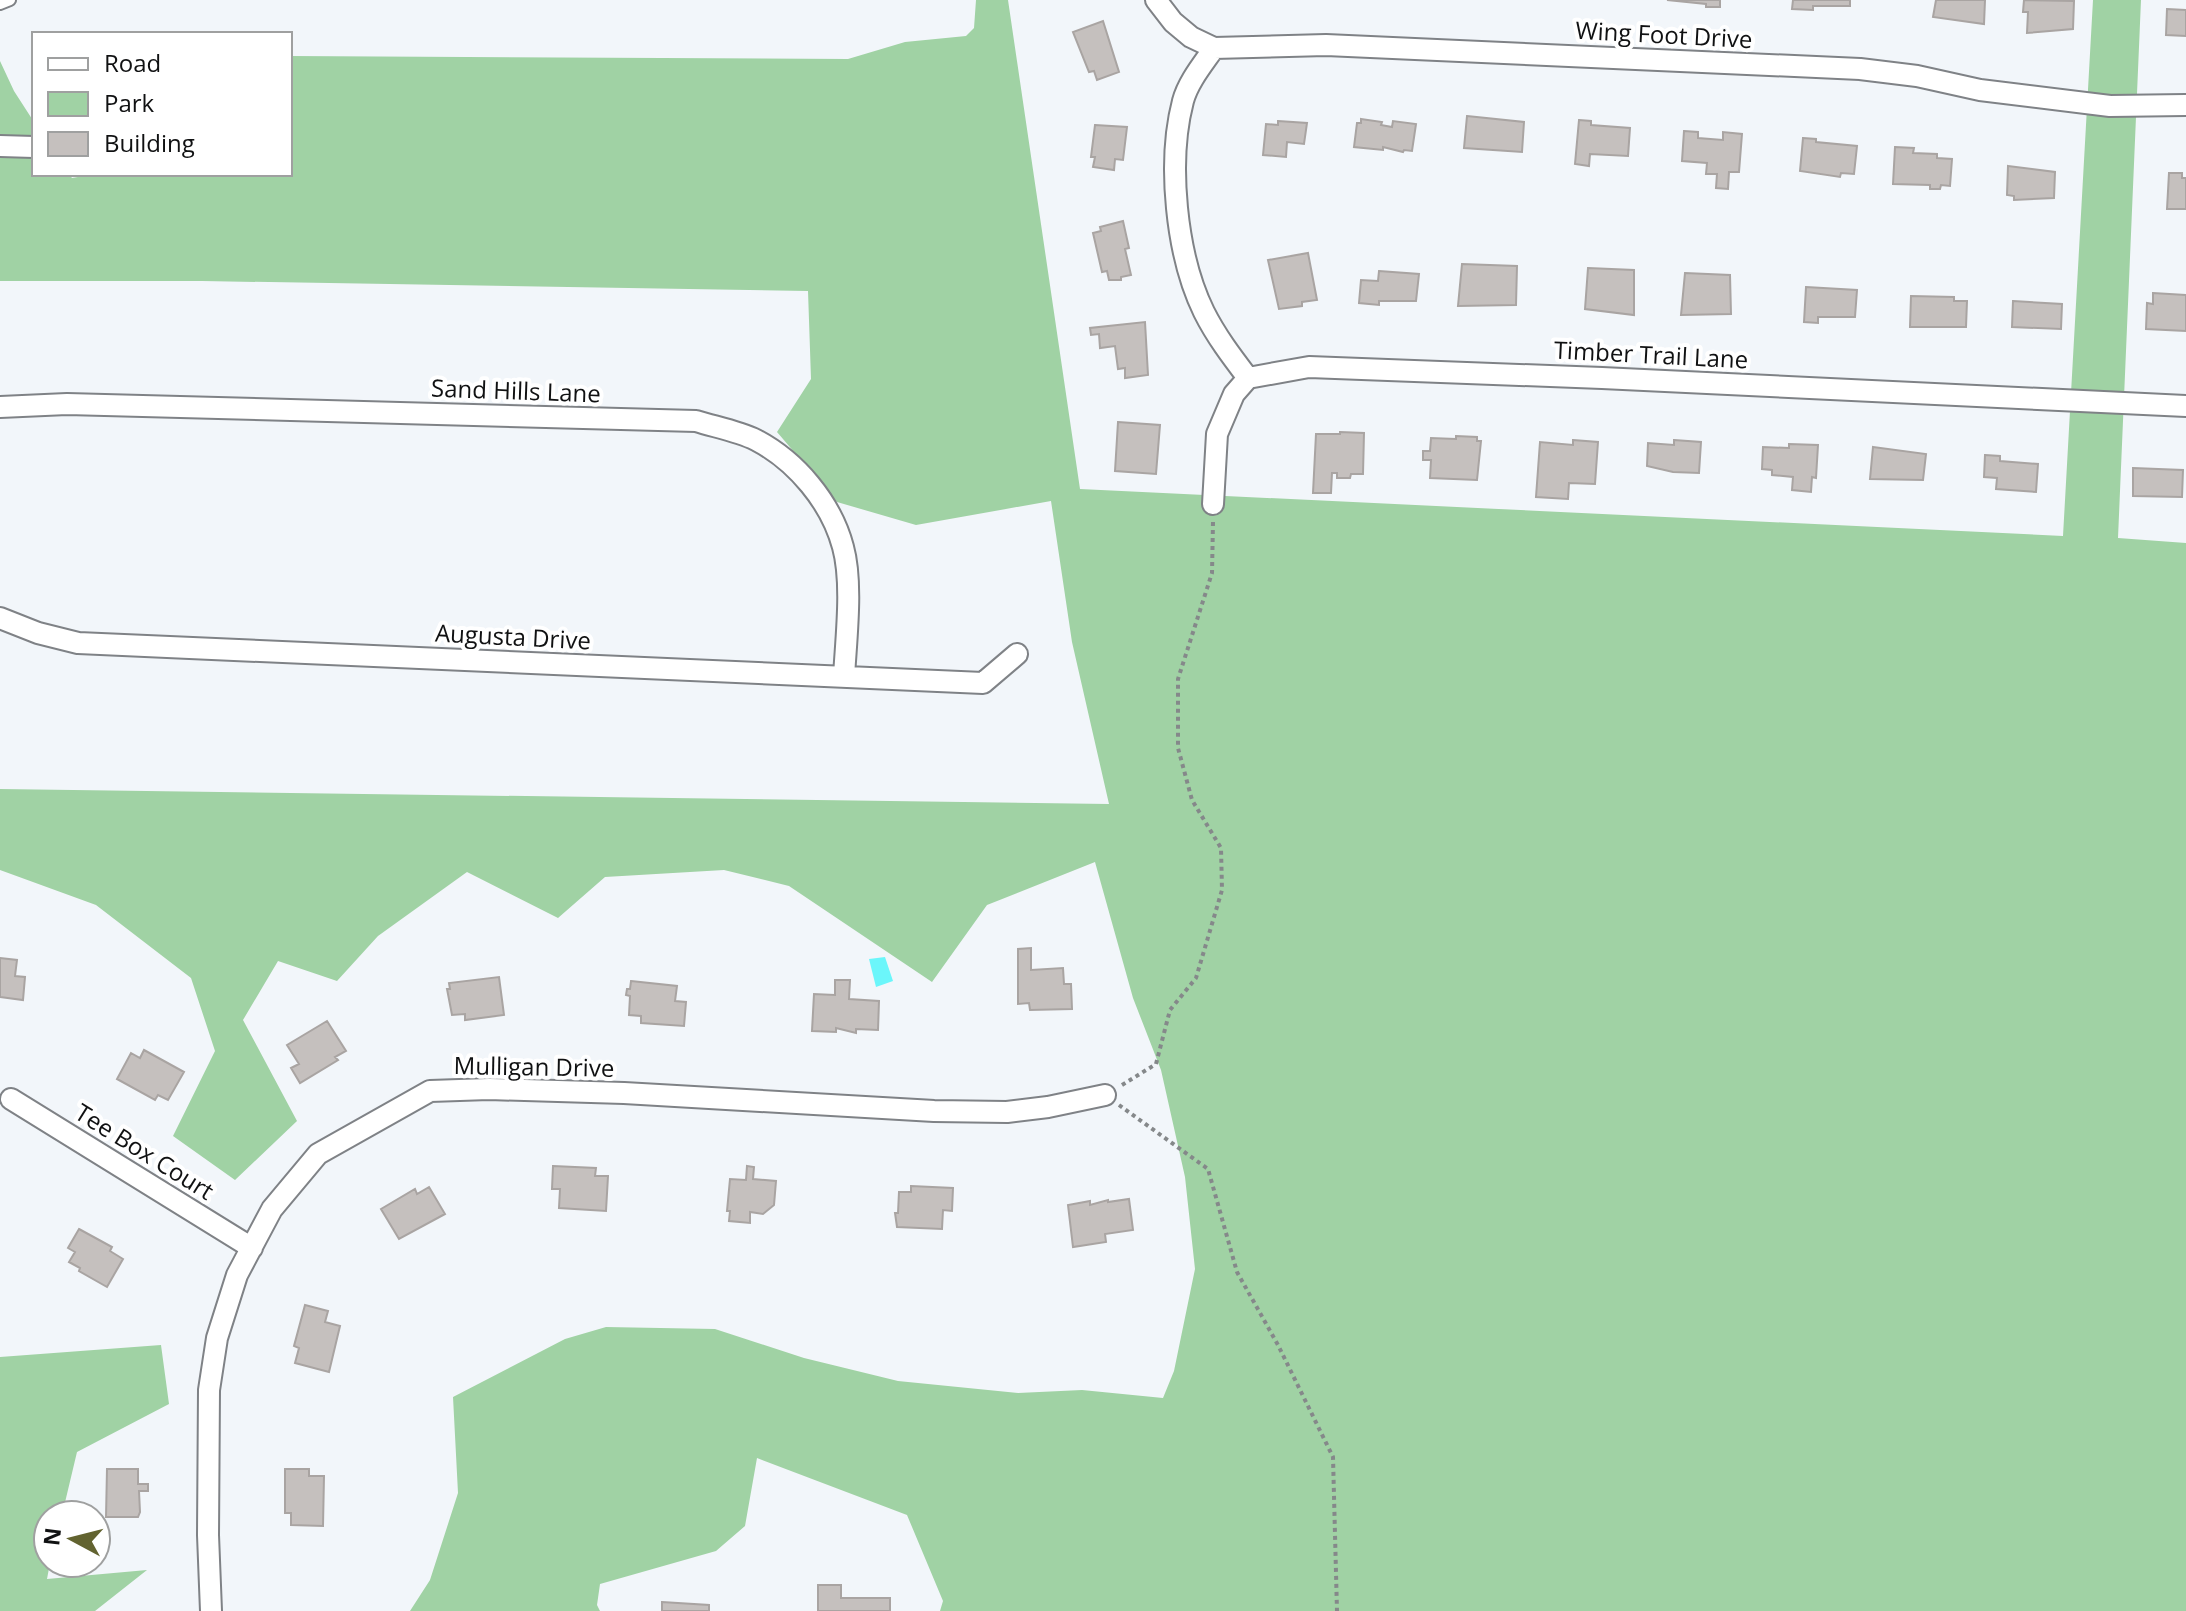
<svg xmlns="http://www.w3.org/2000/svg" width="2186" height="1611" viewBox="0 0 2186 1611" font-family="'Open Sans',sans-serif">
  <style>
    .green { fill: #a0d2a4 }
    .water { fill: #6bf6fa }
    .building { fill: #c5c0be; stroke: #a9a4a2; stroke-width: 2 }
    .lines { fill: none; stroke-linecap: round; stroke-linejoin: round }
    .service-casing { stroke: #7f8286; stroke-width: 14 }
    .minor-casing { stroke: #7f8286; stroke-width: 24 }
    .path { stroke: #85888a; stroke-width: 4; stroke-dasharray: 4 4; stroke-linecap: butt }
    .service { stroke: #fff; stroke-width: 10 }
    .minor { stroke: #fff; stroke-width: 20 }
    .labels { text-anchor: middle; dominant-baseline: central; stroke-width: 8; stroke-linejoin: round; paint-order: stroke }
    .street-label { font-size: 24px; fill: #101112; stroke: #fff }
  </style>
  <rect width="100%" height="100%" fill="#f2f6fa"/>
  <path class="green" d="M976,0H1008L1080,489L2063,536L2093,0H2141L2118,538L2186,543V1611H940L943,1601L907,1515L757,1458L745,1526L716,1551L600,1584L597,1605L600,1611H410L430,1580L458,1493L453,1397L565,1339L606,1327L715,1329L804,1358L898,1381L1018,1393L1082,1390L1163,1398L1174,1371L1195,1269L1185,1177L1161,1070L1133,998L1095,862L987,905L932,982L789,886L724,870L605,877L558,918L467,872L378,936L337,981L278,961L243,1020L297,1121L235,1180L173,1136L215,1051L191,978L96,905L0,870V789L1109,804L1072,642L1051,501L916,525L837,502L777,432L811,379L808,291L202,281H0V61L14,91L34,122V174H69L72,178L95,174H290V56L848,59L905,42L966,36L974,28Z
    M161,1345L169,1404L77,1452L62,1515H48V1563H50L47,1579L147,1570L95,1611H0V1357Z"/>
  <path class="water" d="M885,957L893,981L876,987L869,959Z"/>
  <path class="building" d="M1667,0H1720V7H1706V4Z
    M1793,0H1850V6H1813V10L1792,9Z
    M1936,0H1985L1984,24L1933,17Z
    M2024,0L2074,1L2073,29L2027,33L2028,12H2023Z
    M2167,9L2186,10V36L2166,35Z
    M1103,21L1119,72L1097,80L1094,71L1089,72L1073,32Z
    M1467,116L1524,122L1522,152L1464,148Z
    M1361,119L1382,122L1381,125L1392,127L1393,121L1416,124L1412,151L1404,150L1403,152L1383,147V150L1354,147L1357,123H1361Z
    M1579,120L1591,121V125L1630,128L1628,156L1590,154L1589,166L1575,164Z
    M1278,121L1307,123L1304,144L1287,142L1286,157L1263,155L1266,124L1278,125Z
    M1095,125L1127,127L1123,160L1115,159L1114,170L1093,167L1095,157H1091Z
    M1684,131L1698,132V138L1723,140V132L1742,134L1739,172H1729L1728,189L1716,188L1717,174H1706L1707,163L1682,161Z
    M1803,138L1816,139V142L1857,146L1854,174L1841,173L1840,177L1800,171Z
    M1895,147L1914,148L1913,153L1937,154V158L1952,159L1950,186L1941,185L1940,189H1930V185L1893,184Z
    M2008,166L2055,172L2054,198L2014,200V196L2007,195Z
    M2169,173H2182V178H2186V209H2167Z
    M1123,221L1129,248L1125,249L1131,275L1121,277V280H1109L1107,271L1102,272L1093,233L1101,231L1100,227Z
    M1308,253L1317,300L1302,302V306L1279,309L1268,260Z
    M1462,264L1517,266L1516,305L1458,306Z
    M1588,268L1634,270V315L1585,309Z
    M1379,271L1419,274L1416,301H1379V305L1359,303L1361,280L1378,281Z
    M1685,273L1730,275L1731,314L1681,315Z
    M1806,287L1857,290L1855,317H1818V323L1804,322Z
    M2153,293L2186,295V331L2146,329L2147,303L2153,304Z
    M1911,296L1954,297V301H1967L1966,327H1910Z
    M2013,301L2062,304L2061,329L2012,327Z
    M1145,322L1148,375L1125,378V368L1118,369L1115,346L1100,348L1099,334L1091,335L1090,328Z
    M1118,422L1160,425L1156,474L1115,471Z
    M1340,432L1364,433L1363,474H1351L1350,478H1337V473H1332L1331,493H1313L1316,434H1340Z
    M1456,436L1477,437V441H1481L1477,480L1430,478L1431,460H1423V451H1430L1431,438L1456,439Z
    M1573,440L1598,442L1595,484L1569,483L1568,499L1536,497L1540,442L1573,445Z
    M1674,440L1701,442L1699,473L1673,472L1647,466L1648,443L1674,445Z
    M1789,444L1818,445L1816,478L1812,477L1811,492L1792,490L1793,477L1772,475V470L1762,469L1763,447L1789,448Z
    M1873,447L1926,454L1923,480L1870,479Z
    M1985,455L2000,456V461L2038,464L2036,492L1996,489L1997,478L1984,477Z
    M2133,468L2183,470L2182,497L2133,496Z
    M1031,948V970L1063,968L1064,984H1071L1072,1009L1030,1010L1029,1003L1018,1004V949Z
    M0,958L17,960L15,976L25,977L23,1000L0,997Z
    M499,977L504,1015L465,1020V1014L452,1015L447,989H450L449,983Z
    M835,980H850L849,999L879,1001L878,1030L856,1029V1033L836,1028V1032L812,1031L814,994L835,995Z
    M631,981L677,986L675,1001L686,1002L684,1026L641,1023V1016L629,1015L630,996L626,995L627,989H630Z
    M327,1021L346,1051L335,1057L338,1060L300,1083L291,1068L299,1064L287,1045Z
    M144,1050L184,1072L168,1100L158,1095L155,1100L117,1079L131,1053L140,1058Z
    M553,1166L596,1168L595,1176H608L606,1211L559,1208L560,1189H552Z
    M747,1166L754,1167L753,1179L776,1181L774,1205L763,1214L750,1212V1223L729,1221L730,1211H727L730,1179L746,1180Z
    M911,1186L953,1188L952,1211L943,1210L942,1229L897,1227L895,1213H898L899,1192H911Z
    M429,1187L445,1214L399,1239L381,1209L415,1189L417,1194Z
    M1129,1199L1133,1230L1105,1234L1106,1242L1073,1247L1068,1205L1090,1201V1205L1108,1200V1202Z
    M79,1229L112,1247L110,1251L123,1259L107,1287L79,1271L80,1268L69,1262L75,1252L68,1248Z
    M305,1305L328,1311L325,1322L340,1326L329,1372L295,1363L299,1348L294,1346Z
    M107,1469H138V1484H148V1491H139L140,1512L138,1517H106Z
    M285,1469H309V1476H324L323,1526L291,1525V1513H285Z
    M818,1585H841V1598H890V1611H818Z
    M662,1602L709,1605V1611H662Z"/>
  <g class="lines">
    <g class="service-casing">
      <path id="service" d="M0,4L10,0"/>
    </g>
    <g class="minor-casing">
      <path id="minor" d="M1156,0L1173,22L1191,37L1214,48L1326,45L1860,69L1917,76L1980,90L2110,106L2186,105
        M1214,48C1203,64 1188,82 1183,101C1167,162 1176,255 1204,312C1216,336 1232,357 1248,378
        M0,146L34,147
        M0,407L67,404L696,421C715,427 738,431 756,440C796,461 831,502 843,547C853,583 846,639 844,677
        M1213,504L1217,434L1234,394L1248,378L1309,367L1602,378L2186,406
        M0,618L38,633L78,643L983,683L1017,654
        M11,1099L252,1248
        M211,1611L208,1535L209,1390L217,1338L237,1275L272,1209L318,1154L430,1091L489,1089L624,1093L934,1111L1007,1112L1048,1107L1105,1095"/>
    </g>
    <path class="path" d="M1122,1085L1156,1064L1170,1010L1196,978L1222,890L1221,848L1192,800L1178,748V679L1212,573L1213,522
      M1119,1105L1208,1169L1237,1272L1278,1345L1333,1457L1337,1611"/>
    <use href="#service" class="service"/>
    <use href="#minor" class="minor"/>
  </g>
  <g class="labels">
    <g class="street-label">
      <text transform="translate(1664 34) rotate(3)">Wing Foot Drive</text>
      <text transform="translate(1651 354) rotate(3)">Timber Trail Lane</text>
      <text transform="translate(516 390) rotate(2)">Sand Hills Lane</text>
      <text transform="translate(513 636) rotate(3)">Augusta Drive</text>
      <text transform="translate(534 1066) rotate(1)">Mulligan Drive</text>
      <text transform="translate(145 1151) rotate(32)">Tee Box Court</text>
    </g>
  </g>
  <rect x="32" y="32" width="260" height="144" fill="#ffffff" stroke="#9fa0a0" stroke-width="2"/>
  <rect x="48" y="58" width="40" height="12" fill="#ffffff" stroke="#9fa0a0" stroke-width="2"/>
  <text x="104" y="72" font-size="24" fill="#101112">Road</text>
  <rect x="48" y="92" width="40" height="24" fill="#a0d2a4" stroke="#9fa0a0" stroke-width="2"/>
  <text x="104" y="112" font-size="24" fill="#101112">Park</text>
  <rect x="48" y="132" width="40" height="24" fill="#c5c0be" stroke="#9fa0a0" stroke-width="2"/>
  <text x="104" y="152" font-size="24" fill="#101112">Building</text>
  <g transform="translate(72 1539) rotate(277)"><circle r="38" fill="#ffffff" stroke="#9fa0a0" stroke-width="2"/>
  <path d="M0-6L14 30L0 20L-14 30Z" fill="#626330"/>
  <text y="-12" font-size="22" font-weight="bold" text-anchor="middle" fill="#101112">N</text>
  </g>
</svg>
